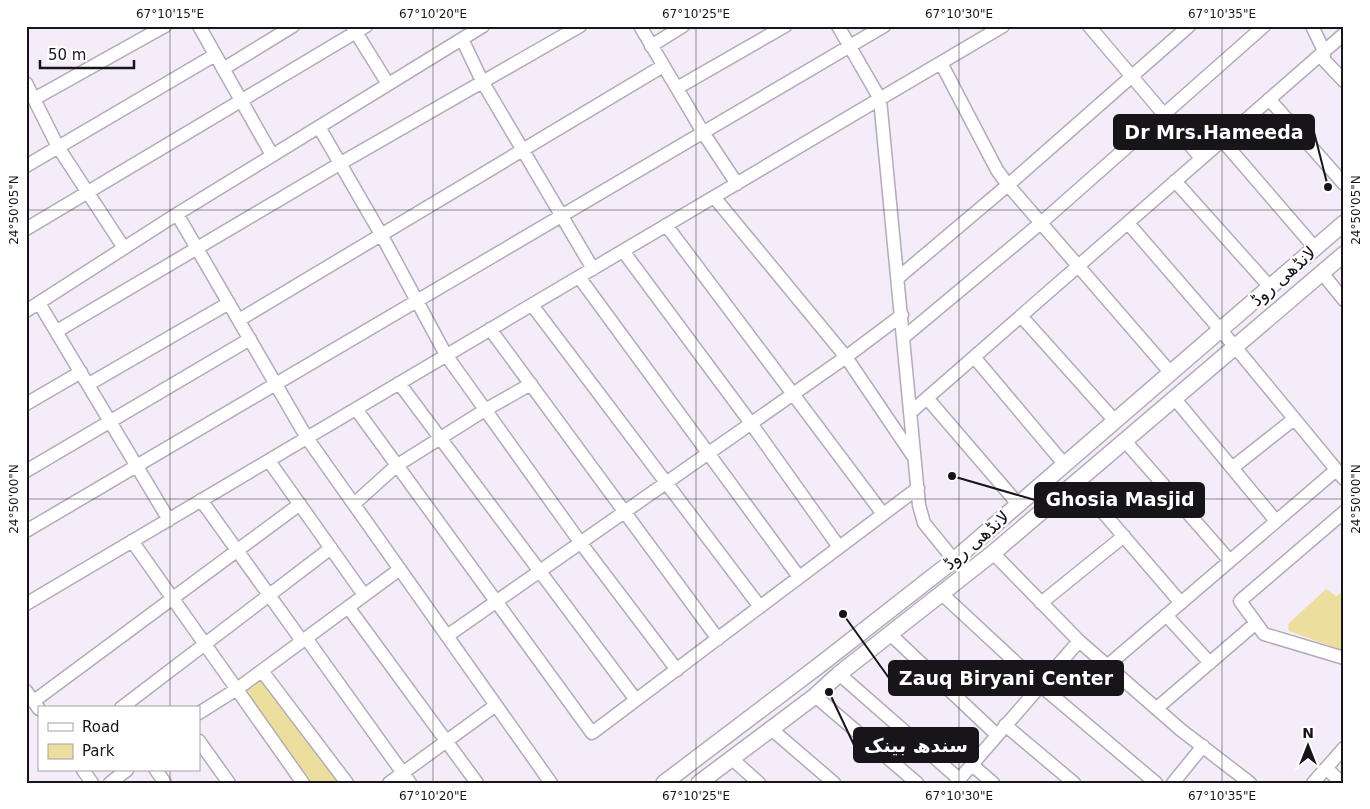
<svg xmlns="http://www.w3.org/2000/svg" width="1370" height="809" viewBox="0 0 1370 809" font-family="'DejaVu Sans',Vazirmatn,sans-serif">
  <style>
    .green { fill: #ecde9c }
    .lines { fill: none; stroke-linecap: round; stroke-linejoin: round }
    .minor-casing { stroke: #b3abb7; stroke-width: 15 }
    .major-casing { stroke: #b3abb7; stroke-width: 18 }
    .minor { stroke: #fff; stroke-width: 12 }
    .major { stroke: #fff; stroke-width: 15 }
    .ticks { fill: none; stroke: #171519; stroke-width: 1; stroke-opacity: 0.45 }
    .labels { text-anchor: middle; dominant-baseline: central; stroke-width: 4.5; stroke-linejoin: round; paint-order: stroke }
    .street-label { font-size: 18px; fill: #171519; stroke: #fff }
    .leader { fill: none; stroke: #171519; stroke-width: 2 }
    .callout-dot { fill: #171519; stroke: #fff; stroke-width: 2 }
    .callout { fill: #171519; stroke: #171519; stroke-width: 2 }
    .callout-label { font-size: 19px; text-anchor: middle; font-weight: bold; fill: #fff }
    .neatline { fill: none; stroke: #171519; stroke-width: 2 }
    .ticks-label { font-size: 12px; text-anchor: middle; fill: #171519 }
  </style>
  <rect width="100%" height="100%" fill="#f4ecf8"/>
  <path class="green" d="M1326,589L1336,596L1344,591V651L1289,631L1288,624Z
    M262,671L347,783H303L237,689Z"/>
  <g class="lines">
    <g class="minor-casing">
      <path id="minor" d="M199,26L272,155
        M352,26L388,84
        M640,26L704,134L737,184
        M838,26L880,99L919,505L924,523L954,560
        M1089,26L1201,158
        M1312,26L1324,51V60L1344,81
        M462,39L482,81L593,269
        M651,46L683,26
        M941,63L997,170L1008,185L1170,372
        M223,69L293,26
        M26,83L58,147L124,248
        M677,88L785,26
        M34,99L165,26
        M1269,99L1344,184
        M319,127L382,236L446,355L580,542L677,670
        M1222,140L1315,248
        M26,166L215,55
        M1175,181L1270,287
        M714,197L846,357L913,456
        M177,214L307,438L551,783
        M1128,223L1236,348L1344,479
        M666,225L883,514
        M26,229L366,26
        M623,251L750,422L839,547
        M1322,273L1344,300
        M579,277L799,577
        M899,277L1008,185L1189,26
        M39,303L169,520
        M532,305L760,607
        M26,311L177,214L483,26
        M1021,316L1115,421
        M239,320L663,66
        M490,329L718,639
        M57,331L341,163L580,26
        M904,337L1042,222L1264,26
        M974,357L1065,465
        M399,383L636,700
        M89,384L229,303
        M927,398L1019,505
        M1175,399L1276,521
        M26,404L81,372
        M356,409L592,733L918,488
        M911,412L1344,34
        M1125,441L1230,561
        M269,461L364,595
        M1232,468L1294,419
        M26,471L250,339
        M1077,482L1181,603
        M201,500L302,641
        M354,504L396,466L485,410L531,384
        M1344,512L1240,601L1264,634L1344,658
        M26,531L884,26
        M132,541L303,783
        M993,553L1079,641L1181,730L1250,783
        M942,594L1040,685L1156,783
        M1041,603L1124,536
        M26,604L1003,26
        M348,607L477,783
        M1166,615L1210,663
        M890,634L997,735
        M447,636L846,357L902,315
        M306,638L410,783
        M1107,666L1336,470
        M262,671L347,783
        M839,674L959,779
        M26,691L39,709
        M815,696L917,783
        M34,701L300,504
        M121,708L331,548
        M1157,708L1256,623
        M199,713L237,689L400,569
        M1005,725L1074,783
        M770,728L834,783
        M199,741L229,783
        M731,758L759,783
        M971,764L993,783
        M1326,768L1342,783
        M83,770L92,783
        M156,770L165,783
        M110,783L127,770
        M389,783L496,705
        M956,783L1079,641
        M1173,783L1203,746
        M1313,783L1344,748"/>
    </g>
    <g class="major-casing">
      <path id="major" d="M664,783L821,664L954,560L1344,223
        M699,783L815,696L839,674L993,553L1344,254"/>
    </g>
    <use href="#minor" class="minor"/>
    <use href="#major" class="major"/>
  </g>
  <path class="ticks" d="M170,26V708M433,26V783M696,26V783M959,26V783M1222,26V783M26,210H1344M26,499H1344M170,770V783"/>
  <g class="labels">
    <g class="street-label">
      <text transform="translate(1283 276) rotate(-41)">لانڈھی روڈ</text>
      <text transform="translate(976 540) rotate(-40)">لانڈھی روڈ</text>
    </g>
  </g>
  <path class="leader" d="M1328 187L1314 132M952 476L1035 500M843 614L889 678M829 692L854 745"/>
  <g class="callout-dot">
    <circle cx="1328" cy="187" r="5"/>
    <circle cx="952" cy="476" r="5"/>
    <circle cx="843" cy="614" r="5"/>
    <circle cx="829" cy="692" r="5"/>
  </g>
  <g class="callout">
    <rect x="1114" y="115" width="200" height="34" rx="5"/>
    <rect x="1035" y="483" width="169" height="34" rx="5"/>
    <rect x="889" y="661" width="234" height="34" rx="5"/>
    <rect x="854" y="728" width="124" height="34" rx="5"/>
  </g>
  <g class="callout-label">
    <text x="1214" y="139">Dr Mrs.Hameeda</text>
    <text x="1120" y="506">Ghosia Masjid</text>
    <text x="1006" y="685">Zauq Biryani Center</text>
    <text x="916" y="752">سندھ بینک</text>
  </g>
  <rect width="1370" height="809" fill="none" stroke="#ffffff" stroke-width="55"/>
  <rect x="38" y="706" width="162" height="65" fill="#ffffff" stroke="#a2a1a3"/>
  <rect x="48" y="723" width="25" height="8" fill="#ffffff" stroke="#a2a1a3"/>
  <text x="82" y="732" font-size="15" fill="#171519">Road</text>
  <rect x="48" y="744" width="25" height="15" fill="#ecde9c" stroke="#a2a1a3"/>
  <text x="82" y="756" font-size="15" fill="#171519">Park</text>
  <g transform="translate(1308 746)" stroke="#ffffff" stroke-width="4" paint-order="stroke">
  <path d="M0-4L9 19L0 12L-9 19Z" fill="#171519"/>
  <text y="-8" font-size="14" font-weight="bold" text-anchor="middle" fill="#171519">N</text>
  </g>
  <path d="M40 60v8h94v-8" fill="none" stroke="#171519" stroke-width="2.5"/>
  <text x="48" y="60" font-size="15" fill="#171519" stroke="#ffffff" stroke-width="4" paint-order="stroke">50 m</text>
  <rect x="28" y="28" width="1314" height="754" class="neatline"/>
  <g class="ticks-label">
    <text x="170" y="18">67°10'15"E</text>
    <text x="433" y="18">67°10'20"E</text>
    <text x="696" y="18">67°10'25"E</text>
    <text x="959" y="18">67°10'30"E</text>
    <text x="1222" y="18">67°10'35"E</text>
    <text transform="translate(14 210) rotate(-90)" y="4">24°50'05"N</text>
    <text transform="translate(1356 210) rotate(-90)" y="4">24°50'05"N</text>
    <text transform="translate(14 499) rotate(-90)" y="4">24°50'00"N</text>
    <text transform="translate(1356 499) rotate(-90)" y="4">24°50'00"N</text>
    <text x="433" y="800">67°10'20"E</text>
    <text x="696" y="800">67°10'25"E</text>
    <text x="959" y="800">67°10'30"E</text>
    <text x="1222" y="800">67°10'35"E</text>
  </g>
</svg>
